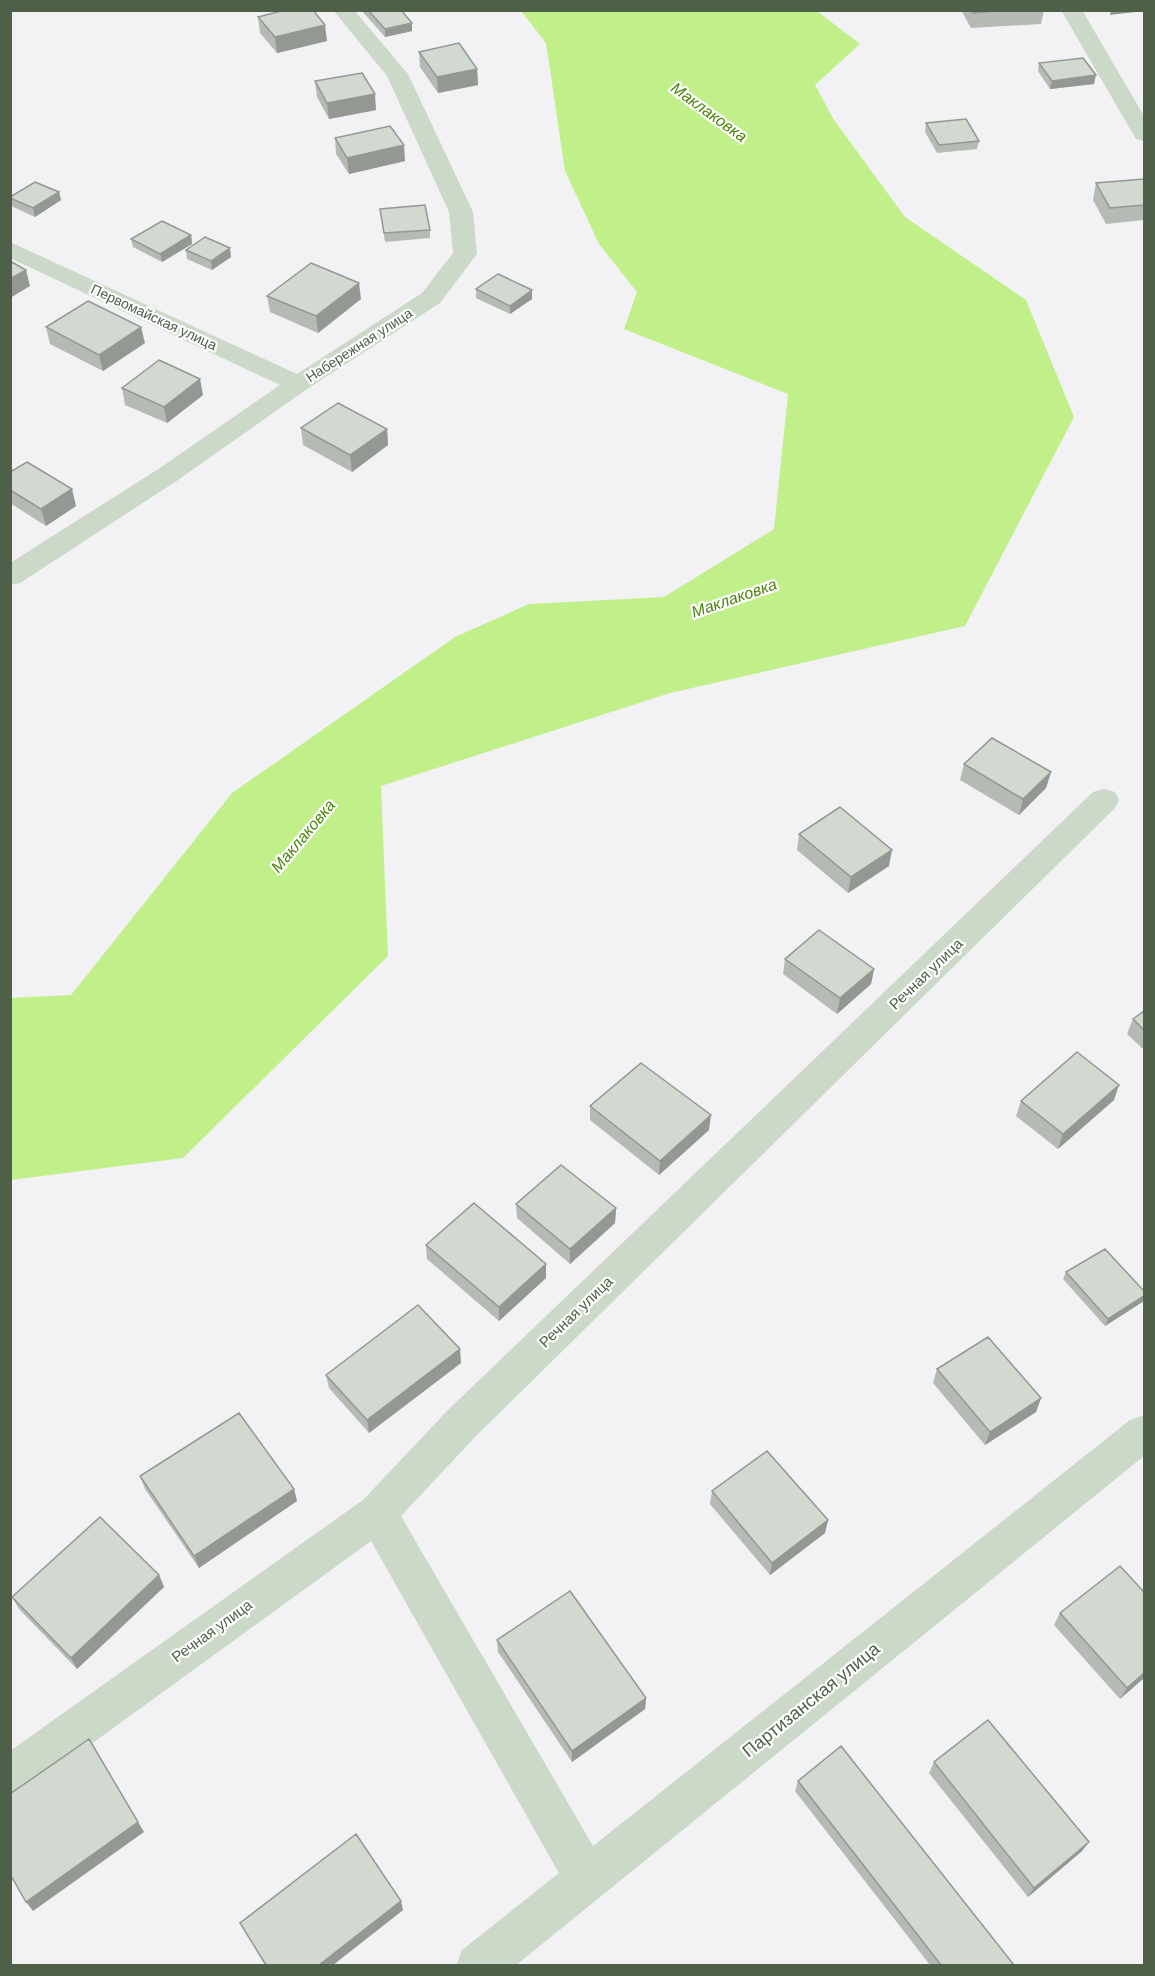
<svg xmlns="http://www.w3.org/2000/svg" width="1155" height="1976" viewBox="0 0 1155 1976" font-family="'DM Sans',sans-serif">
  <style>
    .water { fill: #c1f08b }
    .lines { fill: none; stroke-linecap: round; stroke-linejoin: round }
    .minor { fill: #ccd9c8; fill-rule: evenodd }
    .wall { fill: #b5bbb4 }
    .shaded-wall { fill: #939892 }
    .building { fill: #d2d9d1; stroke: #939892; stroke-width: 1.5 }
    .labels { text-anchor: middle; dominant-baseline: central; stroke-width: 4.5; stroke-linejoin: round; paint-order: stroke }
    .far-street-label { font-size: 14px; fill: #4f6048; stroke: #fff }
    .street-label { font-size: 15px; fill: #4f6048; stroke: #fff }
    .water-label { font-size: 16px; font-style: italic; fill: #4a8409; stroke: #fff }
    .near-street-label { font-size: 18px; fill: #4f6048; stroke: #fff }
  </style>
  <rect width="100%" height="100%" fill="#f2f1f4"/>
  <path class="water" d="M521,11H817L860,44L815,85L834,120L905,217L1026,300L1074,417L965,626L670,693L381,786L388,956L183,1158L11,1180V998L71,995L232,793L455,637L529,604L664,597L774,529L788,394L624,329L637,292L599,244L565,171L546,43Z"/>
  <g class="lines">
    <path class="minor" d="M333,10H354L408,74L473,212L477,254L440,303L307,389L178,480L20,583L10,585V563L160,468L280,385L10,258V242L297,374L422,293L453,253L449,212L387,76Z
      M1061,10H1082L1144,116V141L1136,139L1133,134Z
      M1104,789L1115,792L1119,800L1115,808L476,1436L401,1516L593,1846L1130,1420L1144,1415V1456L515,1966H456L462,1950L559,1873L371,1541L25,1792L10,1798V1751L363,1500L448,1410L1093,792Z"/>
  </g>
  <path class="wall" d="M361,10H401L412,23V31L385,37Z
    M961,10H1044L1041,24L971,28Z
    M258,17L327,41L277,53L260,33Z
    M419,52L477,69L478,85L438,93L420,67Z
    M1039,63L1094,84L1050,89L1038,71Z
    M315,81L376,110L329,119L317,97Z
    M926,123L979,141L977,149L937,153L925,132Z
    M335,138L405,161L349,174L336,154Z
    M1144,179V220L1106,224L1093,200L1096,183Z
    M59,192L61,200L35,217L11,206L10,197Z
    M380,209L430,230V238L385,242Z
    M191,235L192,244L162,262L133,247L131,239Z
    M186,250L231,257L212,270L187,259Z
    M476,289L532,290V299L510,314L476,298Z
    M267,296L361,299L318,333L270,312Z
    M46,327L145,343L103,371L50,344Z
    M122,388L203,395L167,423L125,405Z
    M301,428L387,429L388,445L352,472L303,445Z
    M10,472L76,506L46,526L10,503Z
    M964,764L1051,772L1046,788L1019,815L960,780Z
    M799,834L889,866L848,893L797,850Z
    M785,959L874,969L871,984L837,1014L783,974Z
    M1144,1011V1050L1127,1034L1133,1019Z
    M1114,1100L1058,1149L1016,1116L1021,1101Z
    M590,1106L709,1130L659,1175L590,1120Z
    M516,1204L616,1208L615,1223L570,1264L517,1218Z
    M426,1245L546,1264V1278L499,1321L427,1259Z
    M1066,1272L1144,1301L1105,1326L1063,1279Z
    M461,1363L369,1433L329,1388L326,1375Z
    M937,1369L1041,1398L1036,1412L985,1445L933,1383Z
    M140,1476L294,1489L297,1501L199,1568L145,1489Z
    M712,1491L828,1520L825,1533L770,1575L710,1504Z
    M159,1575L164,1587L77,1669L19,1609L12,1597Z
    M1060,1613L1144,1678L1120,1699L1054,1625Z
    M497,1640L646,1698L645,1709L572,1762L498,1652Z
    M934,1762L1089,1842L1082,1851L1028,1897L929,1773Z
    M798,1781L1014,1965H930L795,1791Z
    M403,1910L333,1965H265L240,1923Z"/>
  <path class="shaded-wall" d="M1111,10H1144V11L1110,15Z
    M412,23V31L385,37V29Z
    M325,25L327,41L277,53L275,37Z
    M477,69L478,85L438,93L437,77Z
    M1096,75L1094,84L1050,89L1052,81Z
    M375,94L376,110L329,119L327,103Z
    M404,145L405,161L349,174L347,158Z
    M59,192L61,200L35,217L33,208Z
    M191,235L192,244L162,262L160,254Z
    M230,248L231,257L212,270L211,261Z
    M26,270L30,286L10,298V279Z
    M359,283L361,299L318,333L316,316Z
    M532,290V299L510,314V306Z
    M141,327L145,343L103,371L99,355Z
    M200,379L203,395L167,423L164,407Z
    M387,429L388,445L352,472L350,455Z
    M72,489L76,506L46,526L41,509Z
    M1051,772L1046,788L1019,815L1023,799Z
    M892,850L889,866L848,893L851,877Z
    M874,969L871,984L837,1014L840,998Z
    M1119,1085L1114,1100L1058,1149L1063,1134Z
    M711,1115L709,1130L659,1175L660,1161Z
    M616,1208L615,1223L570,1264V1249Z
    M546,1264V1278L499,1321V1307Z
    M1144,1296V1301L1105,1326L1108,1319Z
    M460,1349L461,1363L369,1433L367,1420Z
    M1041,1398L1036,1412L985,1445L990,1432Z
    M294,1489L297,1501L199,1568L194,1556Z
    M828,1520L825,1533L770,1575L772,1563Z
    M159,1575L164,1587L77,1669L71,1658Z
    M1144,1673V1678L1120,1699L1127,1688Z
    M646,1698L645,1709L572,1762V1751Z
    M138,1822L144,1832L33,1911L26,1902Z
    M1089,1842L1082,1851L1028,1897L1034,1888Z
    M401,1901L403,1910L333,1965H319Z"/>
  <path class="building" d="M285,10H313L325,25L275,37L258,17Z
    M368,10H401L412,23L385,29Z
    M972,10H1006L973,13Z
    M459,43L477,69L437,77L419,52Z
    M1083,58L1096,75L1052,81L1039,63Z
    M362,73L375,94L327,103L315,81Z
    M966,119L979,141L939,145L926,123Z
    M390,126L404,145L347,158L335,138Z
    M1144,179V205L1110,208L1096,183Z
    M35,182L59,192L33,208L10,198V197Z
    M425,205L430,230L384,233L380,209Z
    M162,221L191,235L160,254L131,239Z
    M205,237L230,248L211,261L186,250Z
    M10,261L26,270L10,279Z
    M311,263L359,283L316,316L267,296Z
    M498,274L532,290L510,306L476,289Z
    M88,301L141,327L99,355L46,327Z
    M159,360L200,379L164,407L122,388Z
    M338,403L387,429L350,455L301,428Z
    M27,462L72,489L41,509L10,490V472Z
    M992,738L1051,772L1023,799L964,764Z
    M840,807L892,850L851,877L799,834Z
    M819,930L874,969L840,998L785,959Z
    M1144,1011V1030L1133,1019Z
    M1077,1052L1119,1085L1063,1134L1021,1101Z
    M641,1063L711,1115L660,1161L590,1106Z
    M561,1165L616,1208L570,1249L516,1204Z
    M474,1203L546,1264L499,1307L426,1245Z
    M1105,1249L1144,1291V1296L1108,1319L1066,1272Z
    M418,1305L460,1349L367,1420L326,1375Z
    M988,1337L1041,1398L990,1432L937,1369Z
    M239,1413L294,1489L194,1556L140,1476Z
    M767,1451L828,1520L772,1563L712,1491Z
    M100,1517L159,1575L71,1658L12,1597Z
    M1120,1566L1144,1592V1673L1127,1688L1060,1613Z
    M570,1591L646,1698L572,1751L497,1640Z
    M988,1720L1089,1842L1034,1888L934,1762Z
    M89,1739L138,1822L26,1902L10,1874V1794Z
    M841,1746L1014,1965H941L798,1781Z
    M356,1834L401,1901L319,1965H266L240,1923Z"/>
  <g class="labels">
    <g class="far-street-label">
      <text transform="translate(154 317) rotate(25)">Первомайская улица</text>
      <text transform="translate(359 345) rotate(-33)">Набережная улица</text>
    </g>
    <g class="street-label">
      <text transform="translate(926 974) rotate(-44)">Речная улица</text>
      <text transform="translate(576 1312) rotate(-44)">Речная улица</text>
      <text transform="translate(212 1631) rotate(-36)">Речная улица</text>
    </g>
    <g class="water-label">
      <text transform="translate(709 112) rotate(36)">Маклаковка</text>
      <text transform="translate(734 598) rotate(-19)">Маклаковка</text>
      <text transform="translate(303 836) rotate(-50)">Маклаковка</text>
    </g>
    <g class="near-street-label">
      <text transform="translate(811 1700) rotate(-39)">Партизанская улица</text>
    </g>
  </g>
  <rect width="1155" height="1976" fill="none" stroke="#4f6048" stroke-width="24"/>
</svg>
